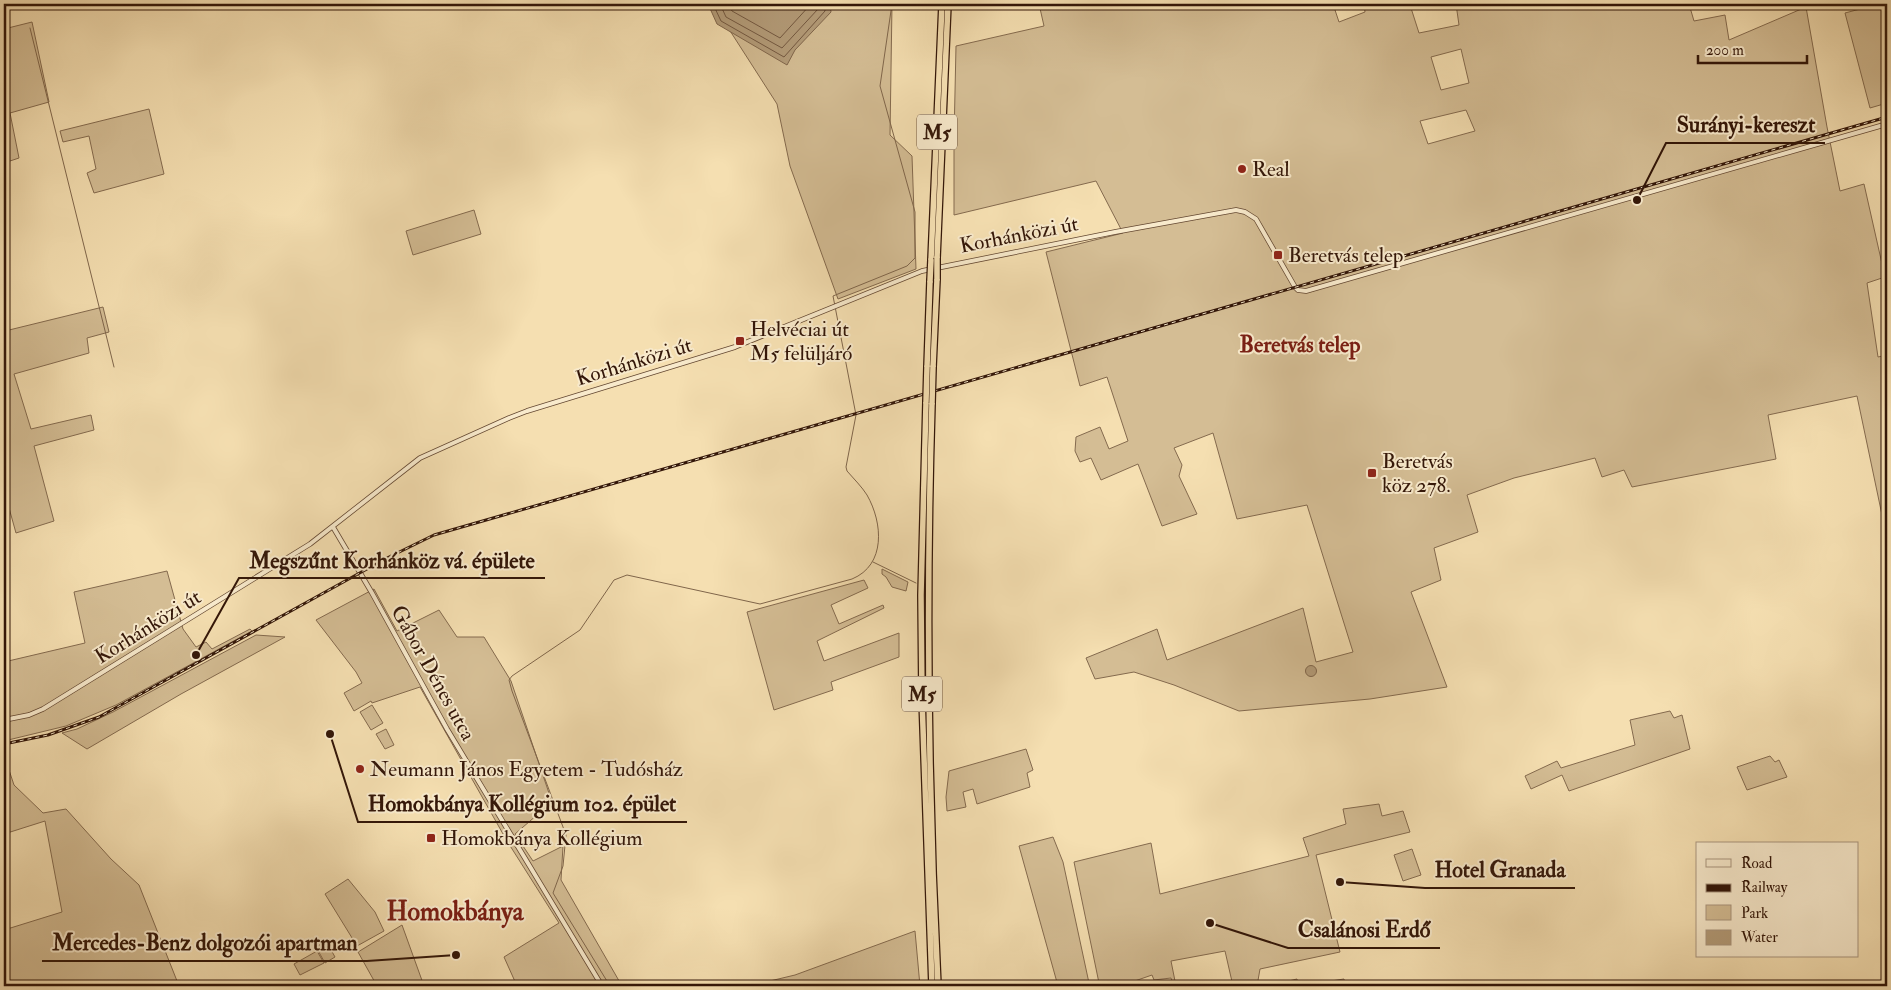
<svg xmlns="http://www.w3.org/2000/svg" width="1891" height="990" viewBox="0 0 1891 990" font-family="'IM FELL Double Pica',serif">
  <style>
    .green { fill: #d4bd94; stroke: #846a4e; fill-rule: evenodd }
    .water { fill: #b39b78; stroke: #80664b }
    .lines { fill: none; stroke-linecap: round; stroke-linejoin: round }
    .shore { stroke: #735840; stroke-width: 1 }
    .stream { stroke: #80664b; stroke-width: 1 }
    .tertiary-casing { stroke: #644832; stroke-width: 5.5 }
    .motorway-casing { stroke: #331608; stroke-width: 8 }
    .tertiary { stroke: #f8eacc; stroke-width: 4 }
    .motorway { stroke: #f5dfb1; stroke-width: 5.5 }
    .rail-casing { stroke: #331608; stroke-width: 3 }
    .rail { stroke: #f8eacc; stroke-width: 1; stroke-dasharray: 4; stroke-linecap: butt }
    .motorway-bridge-casing { stroke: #331608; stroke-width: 8; stroke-linecap: butt }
    .motorway-bridge { stroke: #f5dfb1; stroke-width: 5.5 }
    .poi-dot { fill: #8f2418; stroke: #f8eacc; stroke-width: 2 }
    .labels { text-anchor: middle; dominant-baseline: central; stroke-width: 4; stroke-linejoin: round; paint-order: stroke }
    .shield { fill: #f8eacc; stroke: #6e5643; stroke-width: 1 }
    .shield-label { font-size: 20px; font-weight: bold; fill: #331608 }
    .poi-label { font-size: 21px; fill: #331608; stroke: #f8eacc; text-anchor: start }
    .street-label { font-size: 21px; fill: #331608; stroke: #f8eacc }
    .neighbourhood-label { font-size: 22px; font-weight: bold; fill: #7a1f14; stroke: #f8eacc }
    .district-label { font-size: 26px; font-weight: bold; fill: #7a1f14; stroke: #f8eacc }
    .leader { fill: none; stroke: #331608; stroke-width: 2 }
    .callout-dot { fill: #331608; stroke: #f8eacc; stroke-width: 2 }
    .callout-label { font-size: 22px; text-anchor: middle; font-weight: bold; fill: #331608; stroke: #f8eacc; stroke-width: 4; stroke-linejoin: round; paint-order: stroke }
  </style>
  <rect width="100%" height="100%" fill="#f5dfb1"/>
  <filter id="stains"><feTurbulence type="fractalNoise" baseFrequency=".004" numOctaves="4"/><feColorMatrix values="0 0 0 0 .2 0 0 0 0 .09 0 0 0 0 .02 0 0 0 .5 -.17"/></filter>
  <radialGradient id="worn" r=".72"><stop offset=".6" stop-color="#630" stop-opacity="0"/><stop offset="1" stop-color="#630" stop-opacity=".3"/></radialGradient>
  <path class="green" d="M715,4H892L890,135L912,156L916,269L838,299L790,166L777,104L716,9Z
    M1039,4H1149L1150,6L1159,4H1333L1339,22L1365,12L1364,4H1431L1411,8L1419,33L1459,25L1456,4H1689L1694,21L1725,15L1729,40L1806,7L1827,127L1840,191L1864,184L1885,277L1867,283L1878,357L1887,355V514L1882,515L1857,396L1768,415L1776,459L1632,487L1624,470L1602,477L1595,458L1514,478L1467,495L1478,532L1434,548L1441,580L1411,592L1447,687L1370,699L1239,711L1174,685L1134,672L1095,679L1086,658L1157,629L1167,660L1303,608L1316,662L1353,652L1307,505L1237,519L1213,433L1174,448L1182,465L1179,476L1197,514L1162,526L1138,464L1101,480L1091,458L1080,462L1075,451L1076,437L1100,427L1109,449L1128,441L1107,377L1080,386L1046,252L1123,233L1096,181L954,215V138L956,46L1044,26ZM1461,49L1469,83L1441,90L1431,57ZM1466,110L1475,131L1428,144L1420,121Z
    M1879,4H1887V103L1870,108L1845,13Z
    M32,22L49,102L10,113L19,158L4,163V29Z
    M149,109L164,174L94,193L87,173L96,169L89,136L63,142L60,131Z
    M474,210L481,234L413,255L406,231Z
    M103,307L109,332L87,338L89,353L14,374L31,429L91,415L94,430L34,446L54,521L16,533L4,490V320L5,331Z
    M882,569L908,582L906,591L892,587L886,577L882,574Z
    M167,571L183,629L196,647L206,642L212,649L250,629L252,631L116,705L66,726L4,741V662L85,643L74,592Z
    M864,580L868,588L831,605L839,624L883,605L884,608L817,641L824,661L899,633V657L831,682L833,690L774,710L747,612Z
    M374,589L397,631L439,610L457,637H484L511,681L552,802L515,834L533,861L563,846L561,880L622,986H517L504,957L559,923L507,841L420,687L372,703L371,701L354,711L344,693L362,683L356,672L316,620Z
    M256,635L285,637L181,694L87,749L62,733L77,729L113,712Z
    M372,705L383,723L371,730L360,712Z
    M1670,711L1674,718L1682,715L1690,749L1569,791L1562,775L1531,789L1525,776L1557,761L1561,768L1635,745L1630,720Z
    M386,729L394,745L385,749L376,734Z
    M1026,749L1033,770L1027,773L1030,787L977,804L973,789L963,792L966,807L947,811L946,797L949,771Z
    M4,755L14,785L43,813L66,809L111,859L139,885L179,986H4V930L62,912L45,821L4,834Z
    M1770,756L1775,762L1779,760L1787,777L1747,790L1737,767Z
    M1379,804L1382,816L1403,811L1410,832L1316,855L1340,952L1260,969L1257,986H1233L1225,951L1171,961L1176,986H1173L1171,978L1154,980L1152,975L1129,983V986H1098L1099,983L1074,862L1151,843L1160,894L1309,856L1303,838L1346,824L1343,809Z
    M1053,837L1063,862L1089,983L1071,986H1058L1019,846Z
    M1412,849L1421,875L1403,881L1394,855Z
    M348,879L375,912L384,931L357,946L325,894Z
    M402,925L424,986H377L358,952Z
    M915,931L920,986H749L795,975Z
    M326,941L335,957L325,963L316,947Z
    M317,951L324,963L300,975L294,964Z
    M1297,979L1298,986L1344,979L1345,986H1268Z"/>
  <path class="water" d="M708,4H830L831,12L795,50L787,65L717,24Z
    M1305.5 671a5.5 5.5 0 1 1 11 0a5.5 5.5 0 1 1-11 0Z"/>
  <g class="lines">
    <path class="shore" d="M713,4L721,21L784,57L825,11V4
      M720,4L726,17L782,48L818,9L819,4
      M728,4L732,11L780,38L811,4"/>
    <path class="stream" d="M30,28L114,367
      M873,562L916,583
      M610,986L553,893L563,866L566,835L512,691L509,680L512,676L580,630L614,580L627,575L760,604L852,579C886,565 883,523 867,495C862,487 854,479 847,471L846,467L856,415L833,296L907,266L915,258V212L880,86L892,4"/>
    <g class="tertiary-casing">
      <path id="tertiary" d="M333,527L372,593L447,729L602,986
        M4,720L29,715L43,709L310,544L420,458L509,418L527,411L735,347L922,271L1115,232L1236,210L1245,212L1256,219L1295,287L1298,290L1306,291L1887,124"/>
    </g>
    <g class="motorway-casing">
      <path id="motorway" d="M937,258L948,4
        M931,260L942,4
        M927,367L930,281
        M933,367L937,279
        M926,402L921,595L922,699L932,986
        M932,403C926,598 928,792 938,986"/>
    </g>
    <use href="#tertiary" class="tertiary"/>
    <use href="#motorway" class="motorway"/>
    <g class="rail-casing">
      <path id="rail" d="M4,744L48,735L99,717L385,559L434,535L1887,117"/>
    </g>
    <use href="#rail" class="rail"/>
    <g class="motorway-bridge-casing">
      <path id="motorway-bridge" d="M937,279V258
        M930,281L931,260
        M926,402L927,367
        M932,403L933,367"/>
    </g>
    <use href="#motorway-bridge" class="motorway-bridge"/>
  </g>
  <g class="poi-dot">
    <circle cx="1242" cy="169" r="5"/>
    <rect x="1273" y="250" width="10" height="10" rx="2.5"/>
    <rect x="735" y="336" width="10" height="10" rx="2.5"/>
    <rect x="1367" y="468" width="10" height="10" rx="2.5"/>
    <circle cx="360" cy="769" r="5"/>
    <rect x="426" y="833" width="10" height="10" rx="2.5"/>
  </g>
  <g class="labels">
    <g class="shield">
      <rect x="917" y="114.5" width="40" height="35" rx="4"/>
      <rect x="902" y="676.5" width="40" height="35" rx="4"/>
    </g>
    <g class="shield-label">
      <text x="937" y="132">M5</text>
      <text x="922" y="694">M5</text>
    </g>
    <g class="poi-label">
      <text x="1252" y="169">Real</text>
      <text x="1288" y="255">Beretvás telep</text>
      <text x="750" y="329">Helvéciai út<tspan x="750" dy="24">M5 felüljáró</tspan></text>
      <text x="1382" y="461">Beretvás<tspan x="1382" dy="24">köz 278.</tspan></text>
      <text x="370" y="769">Neumann János Egyetem - Tudósház</text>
      <text x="441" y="838">Homokbánya Kollégium</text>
    </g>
    <g class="street-label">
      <text transform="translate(1019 235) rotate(-11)">Korhánközi út</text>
      <text transform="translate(634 362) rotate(-17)">Korhánközi út</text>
      <text transform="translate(148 627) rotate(-32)">Korhánközi út</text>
      <text transform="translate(433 673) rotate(61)">Gábor Dénes utca</text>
    </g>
    <g class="neighbourhood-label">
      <text x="1300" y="345">Beretvás telep</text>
    </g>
    <g class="district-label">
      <text x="455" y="912">Homokbánya</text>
    </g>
  </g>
  <path class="leader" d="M1637 200L1666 143H1825M196 655L239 578H545M330 734L358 822H687M1340 882L1425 888H1575M1210 923L1288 948H1440M456 955L367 961H42"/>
  <g class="callout-dot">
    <circle cx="1637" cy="200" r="5"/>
    <circle cx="196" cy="655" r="5"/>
    <circle cx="330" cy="734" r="5"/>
    <circle cx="1340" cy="882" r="5"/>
    <circle cx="1210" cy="923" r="5"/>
    <circle cx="456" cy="955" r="5"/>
  </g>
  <g class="callout-label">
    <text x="1746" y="132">Surányi-kereszt</text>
    <text x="392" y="568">Megszűnt Korhánköz vá. épülete</text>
    <text x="522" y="811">Homokbánya Kollégium 102. épület</text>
    <text x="1500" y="877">Hotel Granada</text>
    <text x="1364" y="937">Csalánosi Erdő</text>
    <text x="205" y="950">Mercedes-Benz dolgozói apartman</text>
  </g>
  <rect width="1891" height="990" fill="none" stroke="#f5dfb1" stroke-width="20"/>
  <rect x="5" y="5" width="1881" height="980" fill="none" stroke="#331608" stroke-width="2.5"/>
  <rect x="10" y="10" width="1871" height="970" fill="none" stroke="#331608"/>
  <rect x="1696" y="842" width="162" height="115" fill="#f8eacc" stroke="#a9957e"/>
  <rect x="1706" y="859" width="25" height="8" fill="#f8eacc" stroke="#a9957e"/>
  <text x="1741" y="868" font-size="15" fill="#331608">Road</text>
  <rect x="1706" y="884" width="25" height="8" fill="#331608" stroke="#a9957e"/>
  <text x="1741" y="892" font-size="15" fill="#331608">Railway</text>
  <rect x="1706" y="905" width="25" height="15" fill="#d4bd94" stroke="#a9957e"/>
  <text x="1741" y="918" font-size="15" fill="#331608">Park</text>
  <rect x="1706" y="930" width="25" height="15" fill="#b39b78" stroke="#a9957e"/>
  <text x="1741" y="942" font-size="15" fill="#331608">Water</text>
  <path d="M1698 55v8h109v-8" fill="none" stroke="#331608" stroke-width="2.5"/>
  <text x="1706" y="55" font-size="15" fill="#331608" stroke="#f8eacc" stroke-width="4" paint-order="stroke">200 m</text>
  <rect width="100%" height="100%" filter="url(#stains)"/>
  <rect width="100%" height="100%" fill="url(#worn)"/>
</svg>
